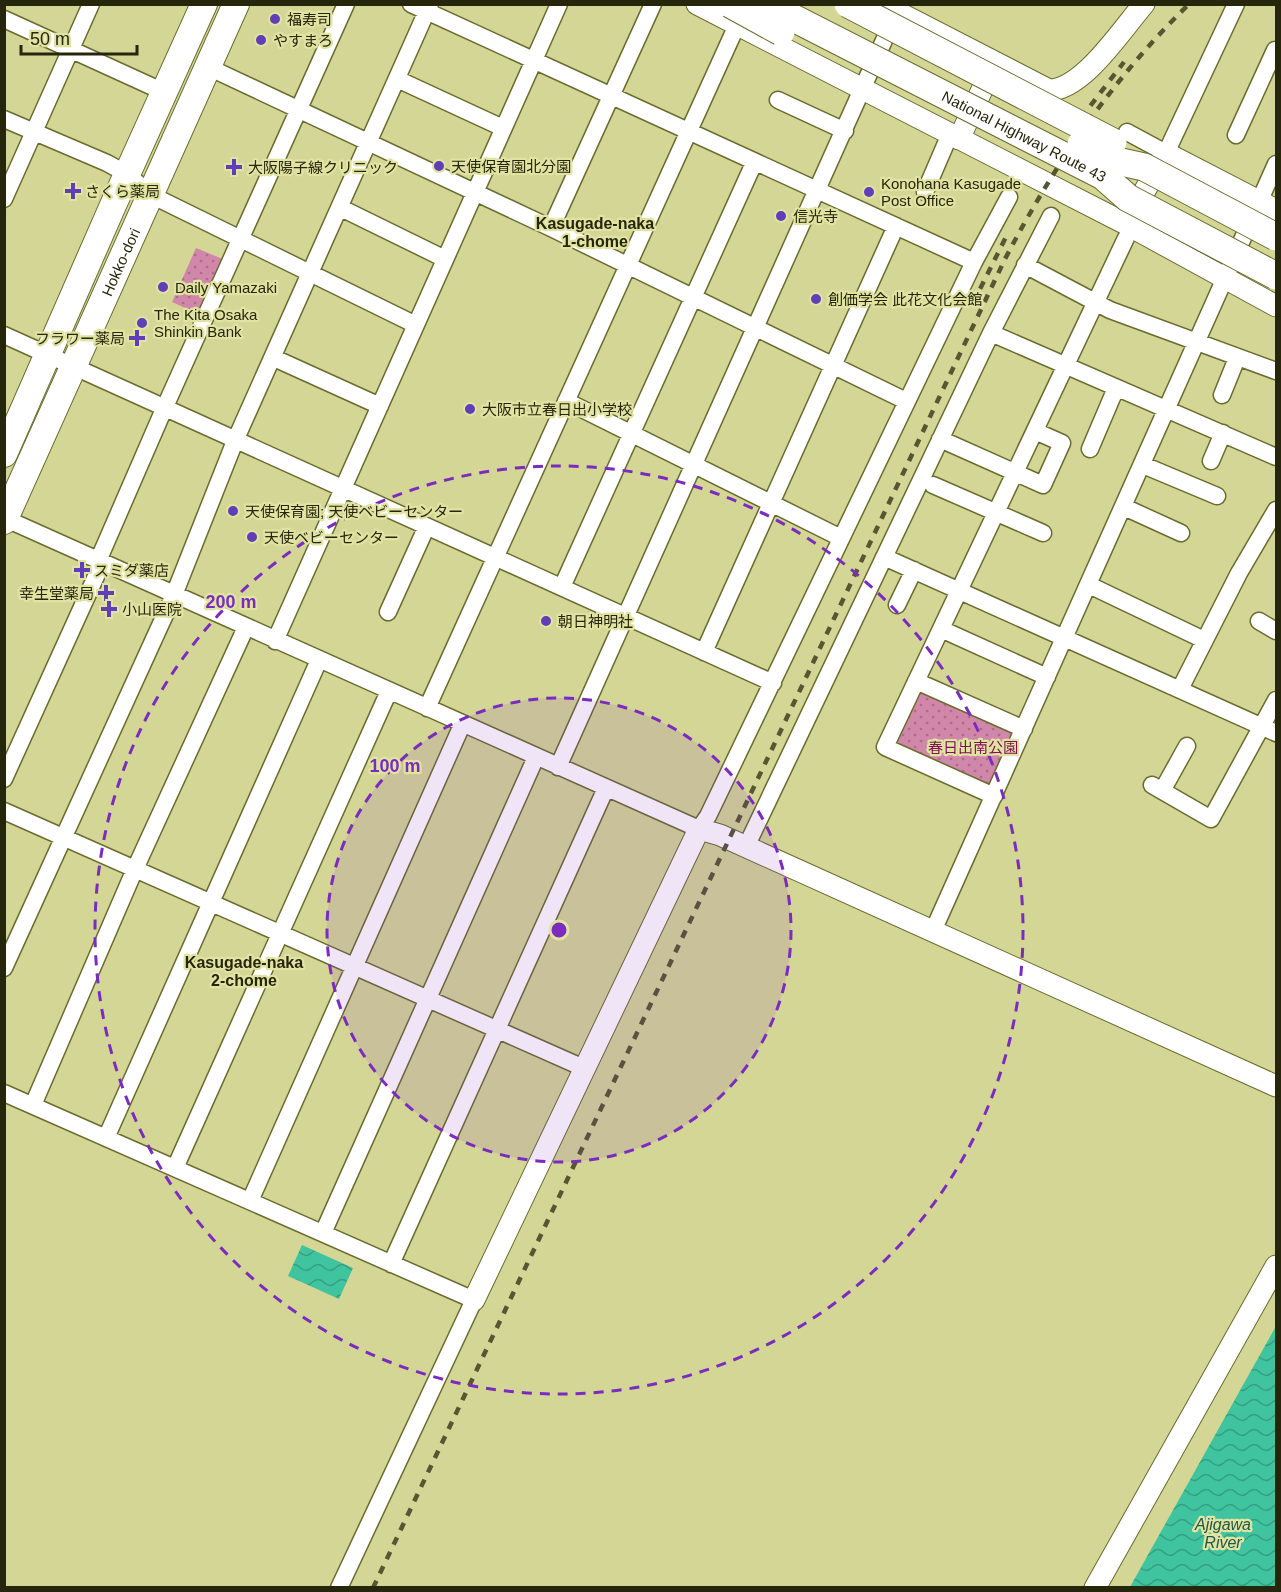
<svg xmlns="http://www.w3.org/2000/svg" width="1281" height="1592" viewBox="0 0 1281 1592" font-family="Arial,'Noto Sans JP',sans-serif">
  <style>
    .park { fill: url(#park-dots) }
    .water { fill: url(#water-waves) }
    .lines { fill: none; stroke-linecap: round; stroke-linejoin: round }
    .minor-casing { stroke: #6a6b2e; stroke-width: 19 }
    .tertiary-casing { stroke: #6a6b2e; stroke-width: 23 }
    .primary-casing { stroke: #6a6b2e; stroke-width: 28 }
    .minor { stroke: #fff; stroke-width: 16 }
    .tertiary { stroke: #fff; stroke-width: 21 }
    .primary { stroke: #fff; stroke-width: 26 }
    .rail { stroke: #565732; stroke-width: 4.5; stroke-dasharray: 8 8; stroke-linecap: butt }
    .trunk-bridge-casing { stroke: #6a6b2e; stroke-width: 29; stroke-linecap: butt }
    .trunk-bridge { stroke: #fff; stroke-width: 27 }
    .ring { fill: none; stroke: #7b2cbf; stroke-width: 3; stroke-dasharray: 10 8 }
    .poi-dot { fill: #5f3eb7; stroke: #e0e3a2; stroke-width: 2 }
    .labels { text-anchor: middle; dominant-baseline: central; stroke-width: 4.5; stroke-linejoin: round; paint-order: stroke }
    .poi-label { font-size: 15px; fill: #26260c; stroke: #e0e3a2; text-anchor: start }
    .street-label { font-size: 15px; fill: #26260c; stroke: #e0e3a2 }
    .park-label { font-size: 15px; fill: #811054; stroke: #e0e3a2 }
    .neighbourhood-label { font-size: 16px; font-weight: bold; fill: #26260c; stroke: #e0e3a2 }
    .water-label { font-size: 16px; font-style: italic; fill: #235847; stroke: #e0e3a2 }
    .centre { fill: #7b2cbf; stroke: #e0e3a2; stroke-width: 3 }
    .ring-label { font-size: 18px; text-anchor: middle; font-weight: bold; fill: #7b2cbf; stroke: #e0e3a2; stroke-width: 4.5; stroke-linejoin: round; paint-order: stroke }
  </style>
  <defs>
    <pattern id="park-dots" width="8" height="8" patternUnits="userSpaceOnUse" patternTransform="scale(1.5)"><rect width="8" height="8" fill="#d187aa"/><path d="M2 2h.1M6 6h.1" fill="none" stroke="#a96e89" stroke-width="1.8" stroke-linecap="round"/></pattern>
    <pattern id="water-waves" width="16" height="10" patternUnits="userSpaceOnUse" patternTransform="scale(1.5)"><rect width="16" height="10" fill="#3fc49f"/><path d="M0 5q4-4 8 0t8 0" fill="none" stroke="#359f80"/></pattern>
  </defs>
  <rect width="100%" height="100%" fill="#d3d695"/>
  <path class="park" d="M196,248L225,260L201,315L172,302Z
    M920,689L1010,729L1012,736L992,781L984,786L894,743Z"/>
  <path class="water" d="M302,1245L353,1268L339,1299L288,1276Z
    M1276,1326V1587H1130Z"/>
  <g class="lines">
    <g class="minor-casing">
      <path id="minor" d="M411,4L974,262
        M4,19L164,92
        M208,67L551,228L906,401
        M397,79L503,128
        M778,100L845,131
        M4,119L107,163L127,174L151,195L416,325
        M1127,132L1166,153L1236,4
        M1236,135L1275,50
        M925,192L950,134
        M4,199L91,4
        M341,208L445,259
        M551,228L653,4
        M1025,265L1110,310L1276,371
        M991,333L1276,457
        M4,335C260,453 517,567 773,683
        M274,358L380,406
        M1222,395L1237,358
        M566,401L841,538
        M940,439L1043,485L1062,443L1035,431
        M1090,449L1116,388
        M1211,461L1223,433
        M1143,465L1217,496
        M933,485L1043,533
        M1124,507L1181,533
        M4,518L699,829L708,816L974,262L1009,197
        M884,557L1276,733
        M1089,585L1204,640
        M562,587L754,163
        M897,605L914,570
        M388,612L426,528
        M1259,621L1276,631
        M941,629L1047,677
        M275,641L559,4
        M704,652L896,226
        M916,681L1024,729
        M1180,689L1239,573L1276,510
        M427,708L737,25
        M558,767L894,18
        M4,779L97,574L98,561L164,409L346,4
        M1152,785L1211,819L1276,700
        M1162,791L1187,746
        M994,796L885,747L1126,238
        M4,811L586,1069
        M746,847L991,333L1051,216
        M933,931L1276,164
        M4,968L174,595L235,441L430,4
        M4,1093L474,1300L339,1588
        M33,1105L135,869L246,627
        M106,1138L319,660
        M175,1168L389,691
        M250,1201L462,725
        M323,1233L536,757
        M391,1264L606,788"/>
    </g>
    <g class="tertiary-casing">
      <path id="tertiary" d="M697,4L1126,224L1276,306
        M882,4L1049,90C1083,90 1122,29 1144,4
        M959,139L994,64
        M1130,217L1166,153L1276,210
        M474,1300L699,829L720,835L1276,1086
        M1095,1588L1276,1266"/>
    </g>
    <g class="primary-casing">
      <g id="primary">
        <path d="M4,454L114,203L204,4"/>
        <path id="s1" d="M4,521L236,4"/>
      </g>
    </g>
    <use href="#minor" class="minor"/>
    <use href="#tertiary" class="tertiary"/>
    <use href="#primary" class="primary"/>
    <path class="rail" d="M1071,131L1124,62
      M973,303L1008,233
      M373,1588L1005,259C1054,165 1113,78 1189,4"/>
    <g class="trunk-bridge-casing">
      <g id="trunk-bridge">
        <path d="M730,4L781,32"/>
        <path id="s2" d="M766,4L1103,176L1128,198L1276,276"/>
        <path d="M848,4L1113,142"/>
        <path d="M1081,144L1112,160L1144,167L1276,237"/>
      </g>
    </g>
    <use href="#trunk-bridge" class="trunk-bridge"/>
  </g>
  <circle cx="559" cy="930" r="232" fill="#7b2cbf" fill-opacity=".12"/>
  <g class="ring">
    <circle cx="559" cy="930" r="232"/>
    <circle cx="559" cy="930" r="464"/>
  </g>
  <g class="poi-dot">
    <circle cx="275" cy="19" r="6"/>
    <circle cx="261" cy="40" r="6"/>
    <circle cx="439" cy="166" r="6"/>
    <path d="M231 158h6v6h6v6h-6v6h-6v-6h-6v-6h6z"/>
    <path d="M70 182h6v6h6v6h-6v6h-6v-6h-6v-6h6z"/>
    <circle cx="869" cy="192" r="6"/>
    <circle cx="781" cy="216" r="6"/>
    <circle cx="163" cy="287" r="6"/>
    <circle cx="816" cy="299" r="6"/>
    <circle cx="142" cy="323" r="6"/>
    <path d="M134 329h6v6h6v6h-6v6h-6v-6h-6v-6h6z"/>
    <circle cx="470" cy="409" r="6"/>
    <circle cx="233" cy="511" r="6"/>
    <circle cx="252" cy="537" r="6"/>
    <path d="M79 561h6v6h6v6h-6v6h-6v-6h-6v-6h6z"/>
    <path d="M103 584h6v6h6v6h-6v6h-6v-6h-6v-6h6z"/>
    <path d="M106 600h6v6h6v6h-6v6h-6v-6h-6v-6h6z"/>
    <circle cx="546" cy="621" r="6"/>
  </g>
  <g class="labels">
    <g class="poi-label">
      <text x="287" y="19">福寿司</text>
      <text x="273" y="40">やすまろ</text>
      <text x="451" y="166">天使保育園北分園</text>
      <text x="248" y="167">大阪陽子線クリニック</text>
      <text x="881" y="183">Konohana Kasugade<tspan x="881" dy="17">Post Office</tspan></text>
      <text x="85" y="191">さくら薬局</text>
      <text x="793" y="216">信光寺</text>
      <text x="175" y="287">Daily Yamazaki</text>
      <text x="828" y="299">創価学会 此花文化会館</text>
      <text x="154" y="314">The Kita Osaka<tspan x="154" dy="17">Shinkin Bank</tspan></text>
      <text x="125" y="338" text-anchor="end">フラワー薬局</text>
      <text x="482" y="409">大阪市立春日出小学校</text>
      <text x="245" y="511">天使保育園; 天使ベビーセンター</text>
      <text x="264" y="537">天使ベビーセンター</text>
      <text x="94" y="570">スミダ薬店</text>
      <text x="94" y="593" text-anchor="end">幸生堂薬局</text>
      <text x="122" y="609">小山医院</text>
      <text x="558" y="621">朝日神明社</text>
    </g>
    <g class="street-label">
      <text stroke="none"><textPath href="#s2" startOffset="290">National Highway Route 43</textPath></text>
      <text stroke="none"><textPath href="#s1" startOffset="284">Hokko-dori</textPath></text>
    </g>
    <g class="park-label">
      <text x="973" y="747">春日出南公園</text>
    </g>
    <g class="neighbourhood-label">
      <text x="595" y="223">Kasugade-naka<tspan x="595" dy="18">1-chome</tspan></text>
      <text x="244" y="962">Kasugade-naka<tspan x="244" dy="18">2-chome</tspan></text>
    </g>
    <g class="water-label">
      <text x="1223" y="1524">Ajigawa<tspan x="1223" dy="18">River</tspan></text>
    </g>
  </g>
  <circle cx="559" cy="930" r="9" class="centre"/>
  <g class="ring-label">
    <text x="231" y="608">200 m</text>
    <text x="395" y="772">100 m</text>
  </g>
  <rect width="1281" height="1592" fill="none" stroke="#26260c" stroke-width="12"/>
  <path d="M21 45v9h116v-9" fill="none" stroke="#26260c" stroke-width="3"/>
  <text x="30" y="45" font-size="18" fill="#26260c" stroke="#e0e3a2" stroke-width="4.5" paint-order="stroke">50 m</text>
</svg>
